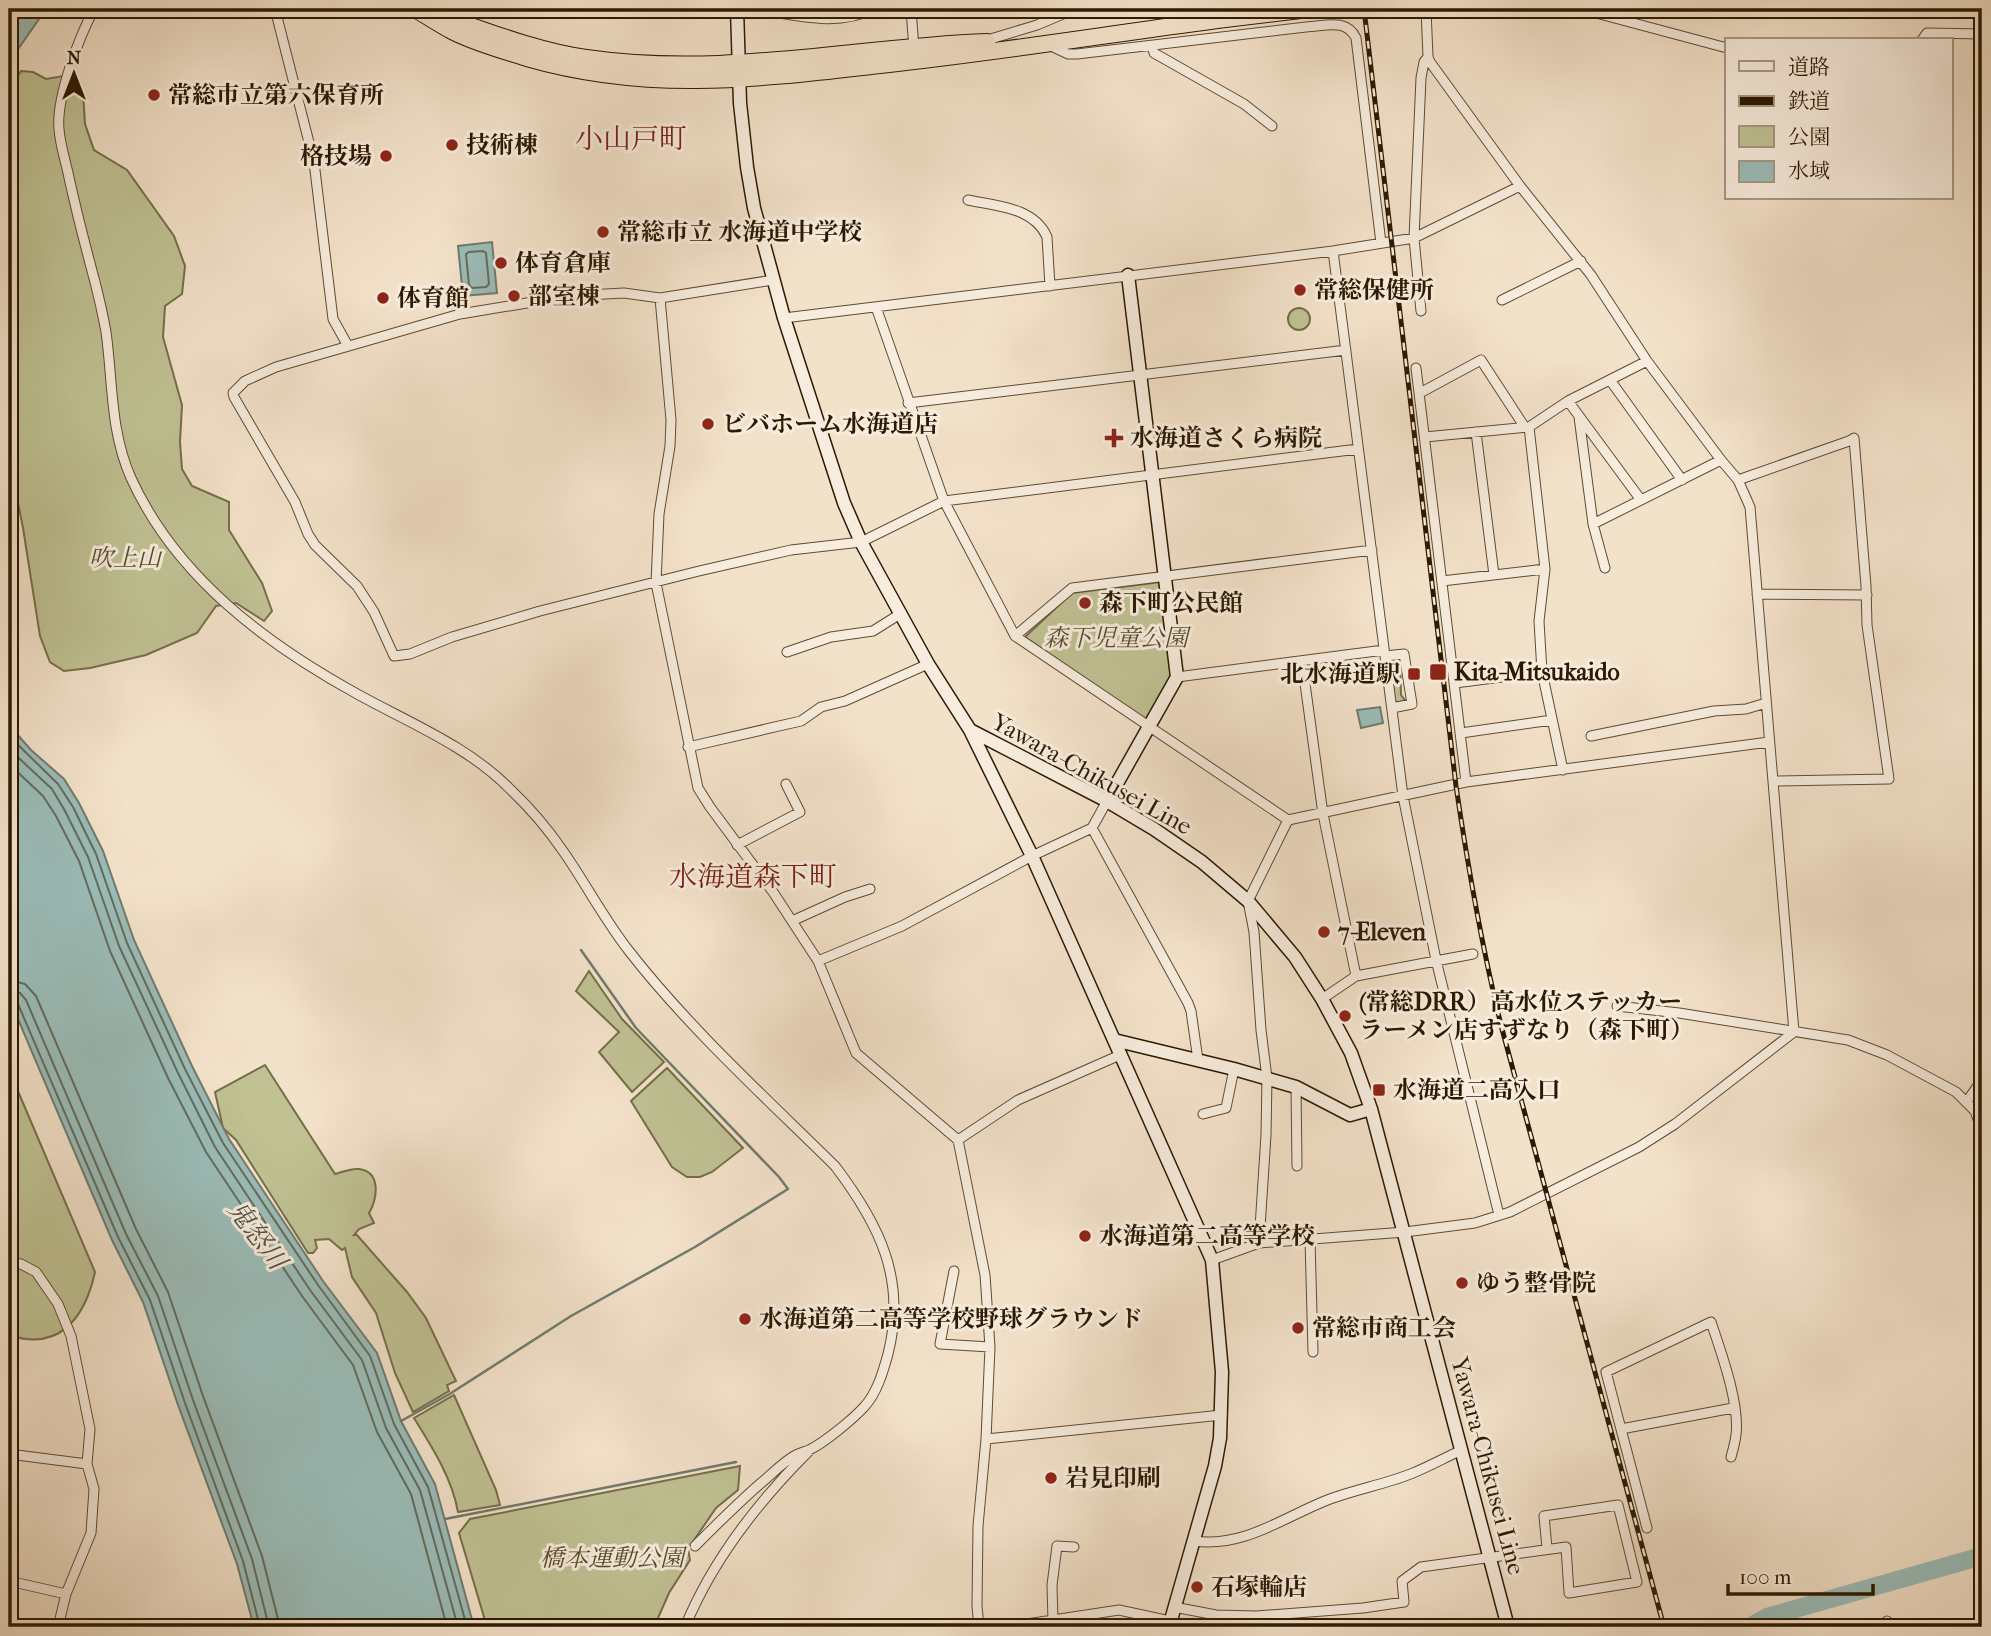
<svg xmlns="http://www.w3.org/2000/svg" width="1991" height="1636" viewBox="0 0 1991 1636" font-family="'IM FELL French Canon','Noto Serif JP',serif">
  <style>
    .green { fill: #c0c294; stroke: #766e4a; stroke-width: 2 }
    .water { fill: #9bbdb9; stroke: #6f7b6f; stroke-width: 2 }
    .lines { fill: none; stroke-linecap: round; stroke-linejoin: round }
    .shore { stroke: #646b5c; stroke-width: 2 }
    .stream { stroke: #6f7b6f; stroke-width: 2.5 }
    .river { stroke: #9bbdb9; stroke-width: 18 }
    .street-casing { stroke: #5e4b32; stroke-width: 11 }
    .secondary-casing { stroke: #2c1900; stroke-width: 15 }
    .highway-casing { stroke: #2c1900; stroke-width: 18 }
    .street { stroke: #f7ecdd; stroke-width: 9 }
    .secondary { stroke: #f7ecdd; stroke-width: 12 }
    .highway { stroke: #f3e2ca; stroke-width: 16 }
    .rail-casing { stroke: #2c1900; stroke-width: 5 }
    .rail { stroke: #f7ecdd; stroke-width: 2.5; stroke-dasharray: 8; stroke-linecap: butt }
    .highway-bridge-casing { stroke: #2c1900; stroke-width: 18; stroke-linecap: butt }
    .highway-bridge { stroke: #f3e2ca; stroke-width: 16 }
    .poi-dot { fill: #8f2418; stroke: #f7ecdd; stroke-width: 2.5 }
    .labels { text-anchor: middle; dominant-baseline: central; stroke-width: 6; stroke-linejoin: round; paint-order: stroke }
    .poi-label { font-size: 24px; font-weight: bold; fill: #2c1900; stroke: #f7ecdd; text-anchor: start }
    .park-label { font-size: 24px; font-style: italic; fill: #584c2c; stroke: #f7ecdd }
    .street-label { font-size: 24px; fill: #2c1900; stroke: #f7ecdd }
    .water-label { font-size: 26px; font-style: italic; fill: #535241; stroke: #f7ecdd }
    .quarter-label { font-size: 28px; fill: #7a1f14; stroke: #f7ecdd }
  </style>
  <rect width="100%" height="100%" fill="#f3e2ca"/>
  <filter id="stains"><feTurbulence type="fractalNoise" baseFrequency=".00286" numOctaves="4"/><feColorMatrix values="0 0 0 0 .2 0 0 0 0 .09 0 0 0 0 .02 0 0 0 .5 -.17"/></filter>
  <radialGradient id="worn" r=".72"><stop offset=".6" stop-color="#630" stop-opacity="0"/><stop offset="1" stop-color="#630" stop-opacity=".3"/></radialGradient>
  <path class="green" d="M21,71L33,72L46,79L75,74L83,93L85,124L94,150L127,170L174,236L185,266L182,294L165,306L163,337L182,405L180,442L182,469L192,486L229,502V530L262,583L272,611L264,621L236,603L216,606L197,633L146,655L90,668L64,671L50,662L40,636L23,528L9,457V89Z
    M1288 319a11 11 0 1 1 22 0a11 11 0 1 1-22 0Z
    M1161,582L1172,675L1146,720L1025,637L1072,593Z
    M1395,660L1400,663L1401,695L1405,700L1398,703L1395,701L1390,664Z
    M589,971L622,1019L664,1062L632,1092L599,1052L619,1032L576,991Z
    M265,1065L335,1174C342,1172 351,1168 359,1169C382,1172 377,1199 369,1213L374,1223L359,1229L354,1235H357L407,1292L426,1318L456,1381L447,1385L449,1391L413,1412L395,1373L376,1313L352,1277L345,1248L342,1250L329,1239L315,1240L317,1248L313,1253H308L236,1140L223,1128L215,1092Z
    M667,1068L743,1148L712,1172L700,1177H687L672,1167L631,1101Z
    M9,1070L95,1272C85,1318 59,1352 9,1335Z
    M454,1395L496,1490L500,1505L458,1512C452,1478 432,1447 414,1418Z
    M740,1466L738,1490L716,1508L688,1549L690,1560L669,1593L654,1627H487L459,1533L470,1519Z"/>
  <path class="water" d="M9,9H46L9,62Z
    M492,242L497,293L463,296L458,246Z
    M1380,707L1383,723L1361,728L1357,710Z
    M9,725L31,750L64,779L79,803L103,851L134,940L192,1066L229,1139L323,1281L377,1353L401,1421L435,1484L474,1627H254L237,1564L178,1405L143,1302L112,1240L9,998Z"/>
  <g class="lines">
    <path class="shore" d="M483,251L486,253L489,284L486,287L472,288L469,285L466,254L469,252Z
      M9,736L58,784L73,807L96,854L127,943L185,1069L223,1143L318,1285L370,1356L394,1424L428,1487L467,1627
      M9,749L52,789L65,811L88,857L119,946L178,1073L215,1147L310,1290L362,1360L386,1428L420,1490L458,1627
      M9,764L43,796L56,816L79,861L110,951L168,1078L206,1152L302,1296L353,1365L377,1432L411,1494L447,1627
      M9,980L25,984L36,996L136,1229L168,1292L203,1396L262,1556L280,1627
      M9,990L20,993L26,1000L126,1234L158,1296L193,1400L252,1559L269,1627
      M9,999L14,1000L18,1004L118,1237L150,1300L185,1403L243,1561L260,1627"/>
    <path class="stream" d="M401,1421L448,1395L571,1316L695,1247L788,1189L779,1177L636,1028L581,950
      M445,1519L736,1462"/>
    <path class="river" d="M1749,1627L1767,1617L1982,1556"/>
    <g class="street-casing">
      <path id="street" d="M94,9C79,37 56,98 59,129C60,144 65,159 68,173C76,210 85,245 95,282C99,298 103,315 106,332C113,382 110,431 131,478C176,577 266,644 359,695C410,723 469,747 510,789C530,808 548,829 563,851C586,884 604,919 629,951C689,1028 765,1097 835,1166C879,1224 907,1279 888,1354C883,1372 877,1393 864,1407C853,1419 824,1443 809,1450C804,1452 799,1453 794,1456C782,1463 772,1474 761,1483C738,1503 717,1524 695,1546
        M280,9L277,17L314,162L333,319L348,346
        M753,9C791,14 837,28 873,9
        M911,9L914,49
        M1426,9L1428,57L1430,62L1520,186L1591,275L1647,361L1721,460L1738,480L1750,507L1794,1032
        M1581,9L1727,48
        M1425,13L1453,9
        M1922,40L1927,33L1982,34
        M984,41L1037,25L1070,11L1084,9
        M1051,46L1068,54H1077L1306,27C1326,26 1346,18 1356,38L1381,243
        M1152,46L1154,53L1244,104L1272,126
        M968,200C996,206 1034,207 1047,237L1050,286
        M1333,251L1403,796L1436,960L1499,1215
        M773,280L660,298L624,293L569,296L460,314L276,367L245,381L233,393L234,397L295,502L308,534L315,545L357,586L374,612L394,656L410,654L452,637L540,611L699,571L791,550L861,542L944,501L1358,449
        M660,298L671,420L670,446L659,514L656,583L698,788L710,807L773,892L818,961L856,1053L958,1140L985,1275L990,1347L986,1439L978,1526L977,1606L979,1627
        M1502,300L1581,261
        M876,307L944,501L1015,636L1288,820L1466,782L1769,742
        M1421,311L1414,238L1421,78L1424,62L1428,57
        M784,318L1333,251L1414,238L1520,186
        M1416,368L1466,782
        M1610,380L1682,480
        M1420,393L1481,360L1524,426
        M1568,401L1641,500
        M908,403L1346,350
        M1579,417L1593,524L1605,568
        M1529,427L1545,569L1539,621L1542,672L1563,770
        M1476,432L1494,575
        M1425,437L1529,427L1568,401L1647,361
        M1738,480L1849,441L1854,438L1866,586L1867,625L1889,779L1773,781
        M1593,524L1721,460
        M1442,581L1545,569
        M1757,594L1867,595
        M1015,636L1072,588L1372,550
        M787,652L831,637L873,631L900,614
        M1385,656L1404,654L1412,704L1392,708
        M1302,662L1323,814L1356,976
        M1177,677L1384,650
        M1455,683L1542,672
        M1461,733L1552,720
        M1591,736L1714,711L1746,709L1766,703
        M688,747L801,721L821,707L845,701L928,664
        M1092,828L1188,1003L1191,1011L1198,1060
        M737,845L800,812L786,784
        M792,921L845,897L870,889
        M818,961L902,926L1032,856L1092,828L1107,801
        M1322,999L1356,976L1473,954
        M1617,1006L1679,1013L1848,1040L1887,1055L1956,1092L1975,1111L1982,1130
        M1296,1087L1297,1166
        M1967,1101L1982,1080
        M1203,1114L1226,1108L1234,1069
        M958,1140L1018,1100L1120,1055
        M1982,1198V1213
        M1310,1239L1313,1352
        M1259,1243L1266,1135L1267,1078L1261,1030L1254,932L1248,901L1288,820
        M1212,1260L1259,1243L1405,1232L1475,1223L1510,1212L1639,1147L1675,1124L1794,1032
        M9,1263L21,1264L36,1272L58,1304L71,1336L90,1429L87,1464L94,1489L91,1533L66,1594L58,1627
        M954,1271L940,1344L990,1347
        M1621,1429L1733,1408
        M986,1439L1222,1415
        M9,1454L87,1464
        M1647,1528L1606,1372L1711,1322C1721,1352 1740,1404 1736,1435C1735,1443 1733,1450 1731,1457
        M1194,1541C1245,1548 1285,1516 1330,1499C1357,1489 1386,1484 1413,1473C1430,1466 1446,1457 1462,1450
        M9,1581L66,1594
        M1174,1607L1216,1615L1256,1616L1363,1608L1404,1602L1402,1581L1421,1567L1566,1547L1569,1593L1637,1582L1618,1505L1544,1516L1547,1548
        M1053,1621L1052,1585L1057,1546L1074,1547
        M1887,1621V1627
        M685,1627C712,1561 758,1502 808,1452
        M1007,1627L1119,1610L1170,1621"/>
    </g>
    <g class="secondary-casing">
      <path id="secondary" d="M737,9L740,103L747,167L754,208L784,318L844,503L861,542L928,664L970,730L1107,801L1154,829L1202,862L1248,901L1295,957L1322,999L1351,1053L1371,1109L1508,1627
        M970,730L1032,856L1212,1260L1222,1372L1220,1438L1215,1466L1169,1627
        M1107,801L1177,677L1128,275
        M1114,1040L1234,1069L1296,1087L1350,1115L1371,1109"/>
    </g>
    <g class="highway-casing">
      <path id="highway" d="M415,9C427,16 439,24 452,31C475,43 502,50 527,58C648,93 756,79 880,65C992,53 1104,35 1217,20
        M434,13C484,30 533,50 586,58C723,78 851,47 987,42"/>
    </g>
    <use href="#street" class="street"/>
    <use href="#secondary" class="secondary"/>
    <use href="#highway" class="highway"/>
    <g class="rail-casing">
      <path id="rail" d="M1364,9L1456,786C1468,868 1482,948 1502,1029L1664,1627"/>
    </g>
    <use href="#rail" class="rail"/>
    <g class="highway-bridge-casing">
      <path id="highway-bridge" d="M1217,20L1309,9"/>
    </g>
    <use href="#highway-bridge" class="highway-bridge"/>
  </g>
  <g class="poi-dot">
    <circle cx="154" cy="95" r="7"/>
    <circle cx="452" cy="145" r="7"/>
    <circle cx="386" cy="156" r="7"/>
    <circle cx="603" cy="232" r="7"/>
    <circle cx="501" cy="263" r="7"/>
    <circle cx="1300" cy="290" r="7"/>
    <circle cx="514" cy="296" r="7"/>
    <circle cx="383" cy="298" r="7"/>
    <circle cx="708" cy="424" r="7"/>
    <path d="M1110.5 427.5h7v7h7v7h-7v7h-7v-7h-7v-7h7z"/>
    <circle cx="1085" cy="603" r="7"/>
    <rect x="1429" y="663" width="18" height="18" rx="3.5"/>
    <rect x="1407" y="667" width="14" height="14" rx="3.5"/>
    <circle cx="1324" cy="932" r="7"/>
    <circle cx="1345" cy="1016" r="7"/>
    <rect x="1372" y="1083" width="14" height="14" rx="3.5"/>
    <circle cx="1085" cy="1236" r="7"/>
    <circle cx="1462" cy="1283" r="7"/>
    <circle cx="745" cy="1319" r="7"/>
    <circle cx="1298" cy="1328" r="7"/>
    <circle cx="1051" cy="1478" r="7"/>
    <circle cx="1197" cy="1587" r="7"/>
  </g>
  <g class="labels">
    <g class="poi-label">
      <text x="168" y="95">常総市立第六保育所</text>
      <text x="466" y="145">技術棟</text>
      <text x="372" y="156" text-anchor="end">格技場</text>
      <text x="617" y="232">常総市立 水海道中学校</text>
      <text x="515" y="263">体育倉庫</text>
      <text x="1314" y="290">常総保健所</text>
      <text x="528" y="296">部室棟</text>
      <text x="397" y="298">体育館</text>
      <text x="722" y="424">ビバホーム水海道店</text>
      <text x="1130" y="438">水海道さくら病院</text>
      <text x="1099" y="603">森下町公民館</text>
      <text x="1454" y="672">Kita-Mitsukaido</text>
      <text x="1400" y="674" text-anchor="end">北水海道駅</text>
      <text x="1338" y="932">7-Eleven</text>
      <text x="1359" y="1002">(常総DRR）高水位ステッカー<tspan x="1359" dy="28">ラーメン店すずなり（森下町）</tspan></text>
      <text x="1393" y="1090">水海道二高入口</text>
      <text x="1099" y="1236">水海道第二高等学校</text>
      <text x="1476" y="1283">ゆう整骨院</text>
      <text x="759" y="1319">水海道第二高等学校野球グラウンド</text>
      <text x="1312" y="1328">常総市商工会</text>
      <text x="1065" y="1478">岩見印刷</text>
      <text x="1211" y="1587">石塚輪店</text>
    </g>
    <g class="park-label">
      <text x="125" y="558">吹上山</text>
      <text x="1116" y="638">森下児童公園</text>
      <text x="612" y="1558">橋本運動公園</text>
    </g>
    <g class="street-label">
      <text transform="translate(1092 774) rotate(29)">Yawara-Chikusei Line</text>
      <text transform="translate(1488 1466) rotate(75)">Yawara-Chikusei Line</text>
    </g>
    <g class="water-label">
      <text transform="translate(257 1235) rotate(53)">鬼怒川</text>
    </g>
    <g class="quarter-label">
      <text x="631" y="138">小山戸町</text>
      <text x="753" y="876">水海道森下町</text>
    </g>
  </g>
  <rect width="1991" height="1636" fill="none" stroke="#f3e2ca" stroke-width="35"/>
  <rect x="10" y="10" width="1970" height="1615" fill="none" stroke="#2c1900" stroke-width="3.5"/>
  <rect x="18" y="18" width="1956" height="1601" fill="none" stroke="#2c1900" stroke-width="2"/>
  <rect x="1725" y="38" width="228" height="161" fill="#f7ecdd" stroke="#a69885" stroke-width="2"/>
  <rect x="1739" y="61" width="35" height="10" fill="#f7ecdd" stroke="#a69885" stroke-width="2"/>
  <text x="1788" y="74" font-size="21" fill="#2c1900">道路</text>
  <rect x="1739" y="96" width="35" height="10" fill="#2c1900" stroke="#a69885" stroke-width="2"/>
  <text x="1788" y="108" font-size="21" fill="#2c1900">鉄道</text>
  <rect x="1739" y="126" width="35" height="21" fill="#c0c294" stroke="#a69885" stroke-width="2"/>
  <text x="1788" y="144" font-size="21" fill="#2c1900">公園</text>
  <rect x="1739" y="161" width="35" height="21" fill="#9bbdb9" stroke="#a69885" stroke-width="2"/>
  <text x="1788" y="178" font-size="21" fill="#2c1900">水域</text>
  <g transform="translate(74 74)" stroke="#f7ecdd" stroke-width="5" paint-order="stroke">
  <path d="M0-5L12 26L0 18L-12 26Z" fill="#2c1900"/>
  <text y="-10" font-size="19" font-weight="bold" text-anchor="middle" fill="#2c1900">N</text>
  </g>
  <path d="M1728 1584v10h145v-10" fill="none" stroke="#2c1900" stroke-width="3.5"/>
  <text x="1739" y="1584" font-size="21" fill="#2c1900" stroke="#f7ecdd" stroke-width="5" paint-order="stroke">100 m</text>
  <rect width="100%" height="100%" filter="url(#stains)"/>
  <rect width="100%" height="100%" fill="url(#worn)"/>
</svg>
